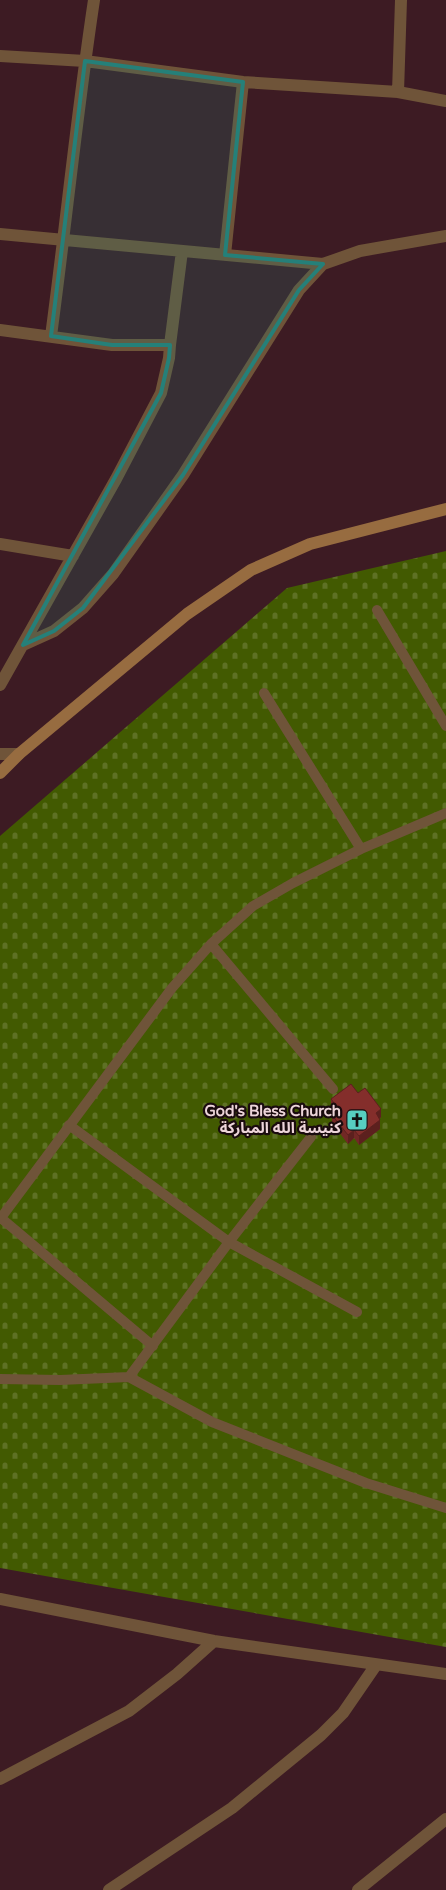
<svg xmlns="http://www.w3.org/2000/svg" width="446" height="1890" viewBox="0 0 446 1890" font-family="'Varela Round','Noto Sans Arabic',sans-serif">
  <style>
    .cemetery { fill: url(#cemetery-stones) }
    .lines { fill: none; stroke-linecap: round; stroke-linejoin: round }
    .lane { stroke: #6f5439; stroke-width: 10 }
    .street { stroke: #6f5439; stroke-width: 12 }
    .secondary { stroke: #976c40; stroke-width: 12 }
    .wall { fill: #722825 }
    .shaded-wall { fill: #5c201e }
    .building { fill: #842e2b; stroke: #5c201e }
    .marked { fill: #258079; fill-opacity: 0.2; stroke: #258079; stroke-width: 4; stroke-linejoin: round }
    .labels { text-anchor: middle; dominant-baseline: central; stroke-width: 4.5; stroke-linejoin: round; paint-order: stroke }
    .poi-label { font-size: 15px; font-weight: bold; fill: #edd5d9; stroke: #1a0b0e; text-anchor: end }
  </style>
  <defs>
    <pattern id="cemetery-stones" width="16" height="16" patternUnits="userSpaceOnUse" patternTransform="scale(1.25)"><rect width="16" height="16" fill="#425a01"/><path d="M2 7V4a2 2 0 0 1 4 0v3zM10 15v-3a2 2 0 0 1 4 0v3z" fill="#5e7125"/></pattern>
  </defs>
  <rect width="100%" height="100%" fill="#3d1b23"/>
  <path class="cemetery" d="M446,551V1647L0,1568V836L287,588Z"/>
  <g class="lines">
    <path class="lane" d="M377,610L446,726
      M264,693L361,849
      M211,944L333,1089
      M69,1125L229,1242L357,1312
      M1,1218L153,1346
      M0,1219L172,988L211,944L253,906L293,883L361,849L446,813
      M129,1377L229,1242L311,1137
      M0,1379L60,1380L129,1377L212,1422L366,1483L446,1508"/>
    <path class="street" d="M0,56L85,61L243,82L398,92L446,101
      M398,92L401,0
      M0,234L323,264
      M225,255L243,82
      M0,330L112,345H170L182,251
      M51,336C66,224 77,112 94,0
      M0,544L73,556
      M23,645L54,631L83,608L113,574L183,475L299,290L323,264L360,251L446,236
      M0,685L116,479L161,393L169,358L170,345
      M0,754H19
      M0,1599L214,1641L446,1674
      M0,1779L129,1711L177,1674L214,1641
      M109,1890L232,1808L321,1735L343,1713L376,1665
      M358,1890L446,1819"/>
    <path class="secondary" d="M0,773L19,754L187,614L251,570L310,544L446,509"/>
  </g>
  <path class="wall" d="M358,1093L381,1117L379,1119L380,1129L359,1145L354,1138L348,1144L332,1123V1115L335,1112L331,1108V1099Z"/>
  <path class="shaded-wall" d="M381,1109V1117L376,1122V1113Z
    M380,1120V1129L359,1145V1136Z
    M354,1130V1138L348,1144V1135Z"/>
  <path class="building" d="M351,1084L358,1093L365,1088L381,1109L376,1113L380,1120L359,1136L354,1130L348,1135L332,1115L339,1109L331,1099Z"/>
  <path class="marked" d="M85,61L243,82L225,255L323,264L299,290L183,475L83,608L54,631L23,645L161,393L169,358L170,345H112L51,336Z"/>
  <defs>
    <g id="church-square" transform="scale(1.125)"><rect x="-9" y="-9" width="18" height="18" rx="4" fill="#57cec1" stroke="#1a0b0e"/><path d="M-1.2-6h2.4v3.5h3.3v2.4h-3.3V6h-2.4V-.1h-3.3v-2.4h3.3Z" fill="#111"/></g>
  </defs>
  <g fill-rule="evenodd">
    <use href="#church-square" x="357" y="1120"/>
  </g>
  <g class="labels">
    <g class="poi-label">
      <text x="341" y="1111">God's Bless Church<tspan x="341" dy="17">كنيسة الله المباركة</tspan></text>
    </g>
  </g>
</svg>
